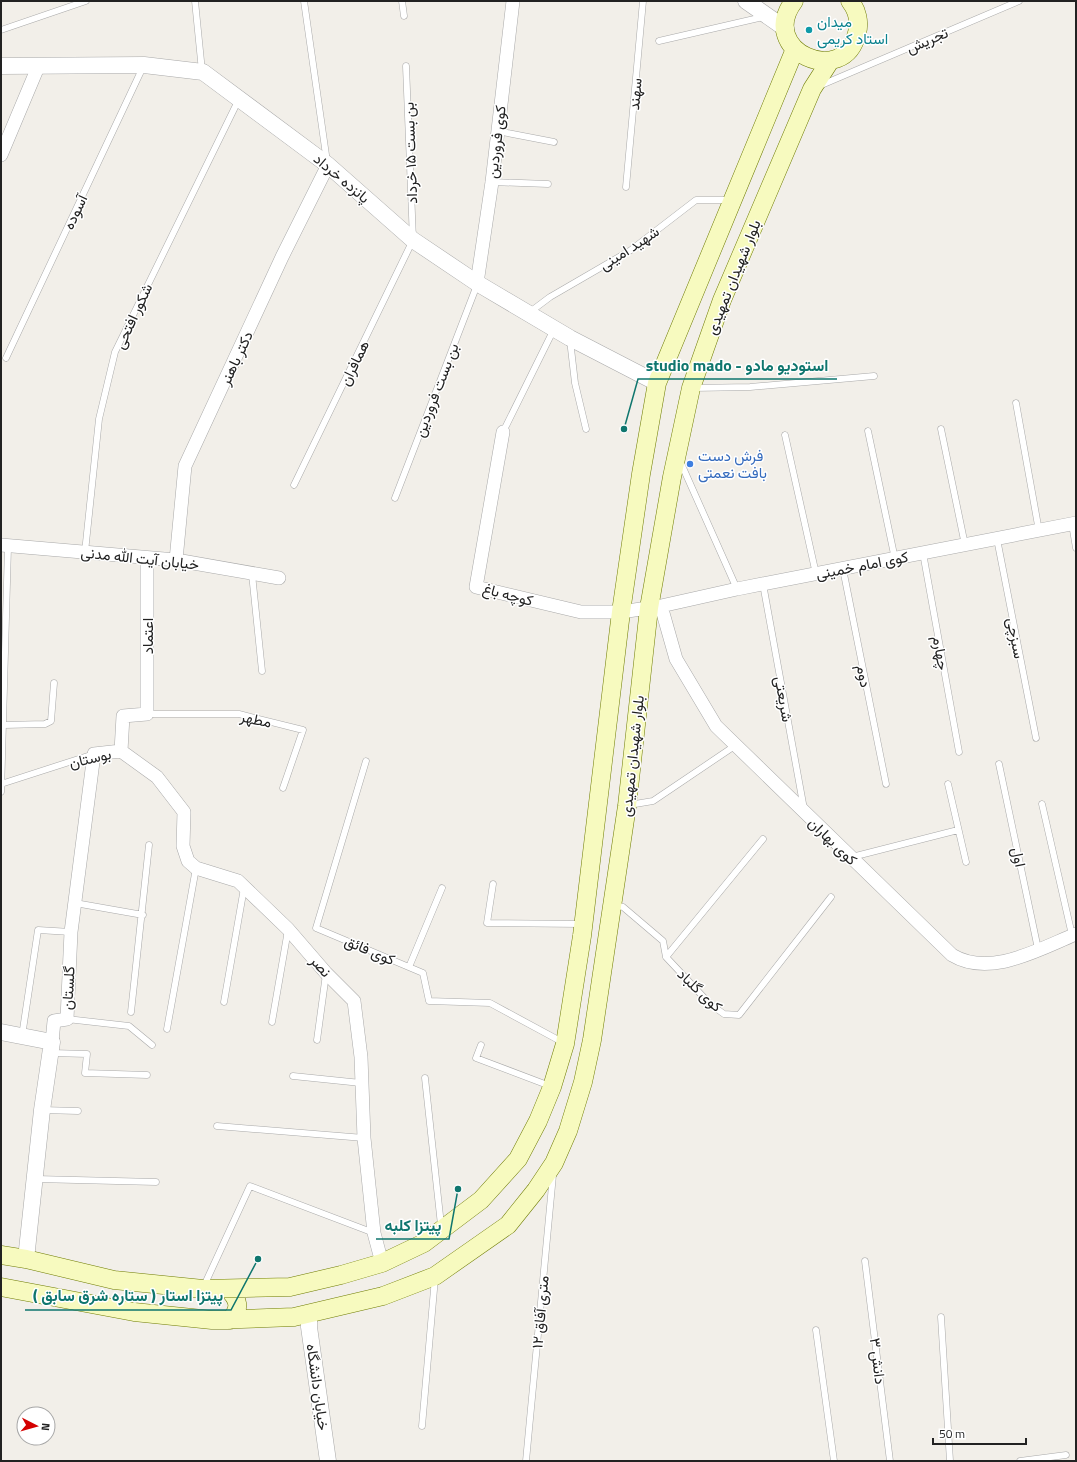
<svg xmlns="http://www.w3.org/2000/svg" width="1077" height="1462" viewBox="0 0 1077 1462" font-family="'Titillium Web',Vazirmatn,sans-serif">
  <style>
    .lines { fill: none; stroke-linecap: round; stroke-linejoin: round }
    .service-casing { stroke: #a9a9a9; stroke-width: 7 }
    .minor-casing { stroke: #a9a9a9; stroke-width: 14 }
    .tertiary-casing { stroke: #a9a9a9; stroke-width: 17 }
    .secondary-casing { stroke: #707d05; stroke-width: 19 }
    .service { stroke: #fff; stroke-width: 6 }
    .minor { stroke: #fff; stroke-width: 13 }
    .tertiary { stroke: #fff; stroke-width: 16 }
    .secondary { stroke: #f7fabf; stroke-width: 18 }
    .culture-dot { fill: #0f9aa8; stroke: #fff; stroke-width: 1.5 }
    .shop-dot { fill: #3f7fe0; stroke: #fff; stroke-width: 1.5 }
    .labels { text-anchor: middle; dominant-baseline: central; stroke-width: 3; stroke-linejoin: round; paint-order: stroke }
    .culture-label { font-size: 15px; fill: #0d838f; stroke: #fff; text-anchor: start }
    .street-label { font-size: 15px; fill: #222; stroke: #fff }
    .shop-label { font-size: 15px; fill: #366cbe; stroke: #fff; text-anchor: start }
    .leader { fill: none; stroke: #0f766e; stroke-width: 1.5 }
    .callout-dot { fill: #0f766e; stroke: #fff; stroke-width: 1.5 }
    .callout-label { font-size: 16px; text-anchor: middle; font-weight: bold; fill: #0f766e; stroke: #fff; stroke-width: 3; stroke-linejoin: round; paint-order: stroke }
  </style>
  <rect width="100%" height="100%" fill="#f2efe9"/>
  <g class="lines">
    <g class="service-casing">
      <path id="service" d="M195,1L202,71
        M304,1L327,162
        M402,1L404,16
        M1,30L86,1
        M659,41L763,17
        M819,86L1019,1
        M497,131L554,142
        M492,182L548,184
        M626,187L643,1
        M530,312L550,297L631,250L696,200H730
        M570,340L575,383L586,429
        M6,358L143,67
        M693,388L750,387L874,376
        M1016,403L1039,531
        M941,429L965,545
        M868,431L895,559
        M503,432L554,329
        M785,435L816,574
        M680,461L737,589
        M294,485L413,240L406,66
        M395,498L477,285
        M1072,524L1076,548
        M997,539L1036,738
        M85,552L99,419L115,352L239,99
        M923,553L959,752
        M843,569L886,784
        M252,574L262,671
        M763,584L804,809
        M147,714H239L303,730L283,788
        M4,725L45,724L51,721L54,683
        M366,761L316,928L423,973L429,1001L490,1003L564,1043
        M999,764L1038,949
        M1,784L94,754
        M948,784L966,862
        M1,792L8,547
        M1042,804L1072,935
        M629,805L653,801L736,745
        M852,857L958,830
        M493,884L487,923L582,924
        M75,903L143,915
        M614,905L623,907L663,941L666,957L710,1004L724,1014L739,1015L831,897
        M666,957L763,839
        M409,967L442,888
        M224,1002L244,888
        M131,1012L149,845
        M67,1019L129,1026L152,1045
        M272,1022L288,930
        M167,1029L196,868
        M22,1036L38,930L71,932
        M317,1040L326,974
        M481,1045L476,1058L550,1086
        M52,1053L87,1054L85,1073L147,1075
        M293,1076L361,1083
        M425,1078L441,1225
        M42,1110L78,1111
        M217,1126L364,1138
        M36,1179L156,1182
        M865,1261L890,1461
        M203,1288L250,1186L374,1233
        M941,1317L950,1461
        M816,1330L834,1461
        M422,1426L435,1278
        M526,1461L553,1175
        M1020,1461L1066,1455"/>
    </g>
    <g class="minor-casing">
      <path id="minor" d="M1,155L38,67
        M477,283L492,182L513,1
        M503,432L476,587L581,612H621L661,606L737,589L1076,523
        M1,545L176,560L279,578
        M176,560L185,466L282,257L328,165
        M661,606L676,659L716,726L952,955C990,978 1039,949 1076,934
        M121,751L157,777L184,812L183,846L188,861L196,868L238,881L288,929L326,973L354,1001L361,1057L364,1138L374,1233L382,1263
        M52,1042L54,1021L67,1019L71,932L94,754L121,751L123,716L147,714V558"/>
    </g>
    <g class="tertiary-casing">
      <path id="tertiary" d="M746,1L786,29
        M1,66L144,65L203,72L328,165L413,240L477,283L570,338L657,383
        M1,1032L52,1042L42,1110L26,1259
        M309,1314V1327L328,1461"/>
    </g>
    <g class="secondary-casing">
      <path id="secondary" d="M794,1C756,51 845,89 857,33C860,22 857,10 850,1
        M1,1255L26,1259L114,1280L203,1289L290,1287L341,1275L382,1263L424,1243L481,1200L518,1159L538,1121L552,1087L565,1044L582,936L621,612L641,474L657,383L795,49
        M1,1287L134,1312L212,1320L294,1317L383,1296L435,1276L508,1225L536,1190L554,1163L568,1131L583,1082L592,1040L627,806L649,608L672,477L691,388L722,300L812,89L830,61
        M228,1289C239,1300 241,1308 230,1320"/>
    </g>
    <use href="#service" class="service"/>
    <use href="#minor" class="minor"/>
    <use href="#tertiary" class="tertiary"/>
    <use href="#secondary" class="secondary"/>
  </g>
  <circle class="culture-dot" cx="809" cy="30" r="4"/>
  <circle class="shop-dot" cx="690" cy="464" r="4"/>
  <g class="labels">
    <g class="culture-label">
      <text x="817" y="21">میدان<tspan x="817" dy="17">استاد کریمی</tspan></text>
    </g>
    <g class="street-label">
      <text transform="translate(927 40) rotate(-23)">تجریش</text>
      <text transform="translate(635 94) rotate(-85)">سهند</text>
      <text transform="translate(496 142) rotate(-83)">کوی فروردین</text>
      <text transform="translate(410 153) rotate(-92)">بن بست ۱۵ خرداد</text>
      <text transform="translate(342 178) rotate(40)">پانزده خرداد</text>
      <text transform="translate(75 212) rotate(-65)">آسوده</text>
      <text transform="translate(629 248) rotate(-33)">شهید امینی</text>
      <text transform="translate(733 277) rotate(-68)">بلوار شهیدان تمهیدی</text>
      <text transform="translate(133 316) rotate(-65)">شکور افتحی</text>
      <text transform="translate(236 358) rotate(-65)">دکتر باهنر</text>
      <text transform="translate(354 363) rotate(-64)">همافران</text>
      <text transform="translate(436 390) rotate(-69)">بن بست فروردین</text>
      <text transform="translate(140 558) rotate(6)">خیابان آیت الله مدنی</text>
      <text transform="translate(862 565) rotate(-11)">کوی امام خمینی</text>
      <text transform="translate(508 594) rotate(15)">کوچه باغ</text>
      <text transform="translate(147 636) rotate(-90)">اعتماد</text>
      <text transform="translate(1016 638) rotate(79)">سبزچی</text>
      <text transform="translate(941 653) rotate(80)">چهارم</text>
      <text transform="translate(864 676) rotate(79)">دوم</text>
      <text transform="translate(784 699) rotate(80)">شریعتی</text>
      <text transform="translate(256 719) rotate(12)">مطهر</text>
      <text transform="translate(632 756) rotate(-84)">بلوار شهیدان تمهیدی</text>
      <text transform="translate(90 758) rotate(-13)">بوستان</text>
      <text transform="translate(833 841) rotate(44)">کوی بهاران</text>
      <text transform="translate(1019 857) rotate(78)">اول</text>
      <text transform="translate(370 950) rotate(23)">کوی فائق</text>
      <text transform="translate(321 966) rotate(48)">نصر</text>
      <text transform="translate(68 988) rotate(-87)">گلستان</text>
      <text transform="translate(700 990) rotate(43)">کوی گلباد</text>
      <text transform="translate(540 1312) rotate(-85)">۱۲ متری آفاق</text>
      <text transform="translate(878 1361) rotate(83)">دانش ۳</text>
      <text transform="translate(318 1387) rotate(82)">خیابان دانشگاه</text>
    </g>
    <g class="shop-label">
      <text x="698" y="455">فرش دست<tspan x="698" dy="17">بافت نعمتی</tspan></text>
    </g>
  </g>
  <path class="leader" d="M624 429L638 379H837M458 1189L449 1239H376M258 1259L231 1310H25"/>
  <g class="callout-dot">
    <circle cx="624" cy="429" r="4"/>
    <circle cx="458" cy="1189" r="4"/>
    <circle cx="258" cy="1259" r="4"/>
  </g>
  <g class="callout-label">
    <text x="737" y="371">studio mado - استودیو مادو</text>
    <text x="413" y="1231">پیتزا کلبه</text>
    <text x="128" y="1301">پیتزا استار ( ستاره شرق سابق )</text>
  </g>
  <rect width="1077" height="1462" fill="none" stroke="#222222" stroke-width="4"/>
  <g transform="translate(36 1426) rotate(96)"><circle r="19" fill="#ffffff" stroke="#a7a7a7"/>
  <path d="M0-3L7 15L0 10L-7 15Z" fill="#d40000"/>
  <text y="-6" font-size="11" font-weight="bold" text-anchor="middle" fill="#222222">N</text>
  </g>
  <path d="M933 1438v6h93v-6" fill="none" stroke="#222222" stroke-width="2"/>
  <text x="939" y="1438" font-size="12" fill="#222222" stroke="#ffffff" stroke-width="3" paint-order="stroke">50 m</text>
</svg>
